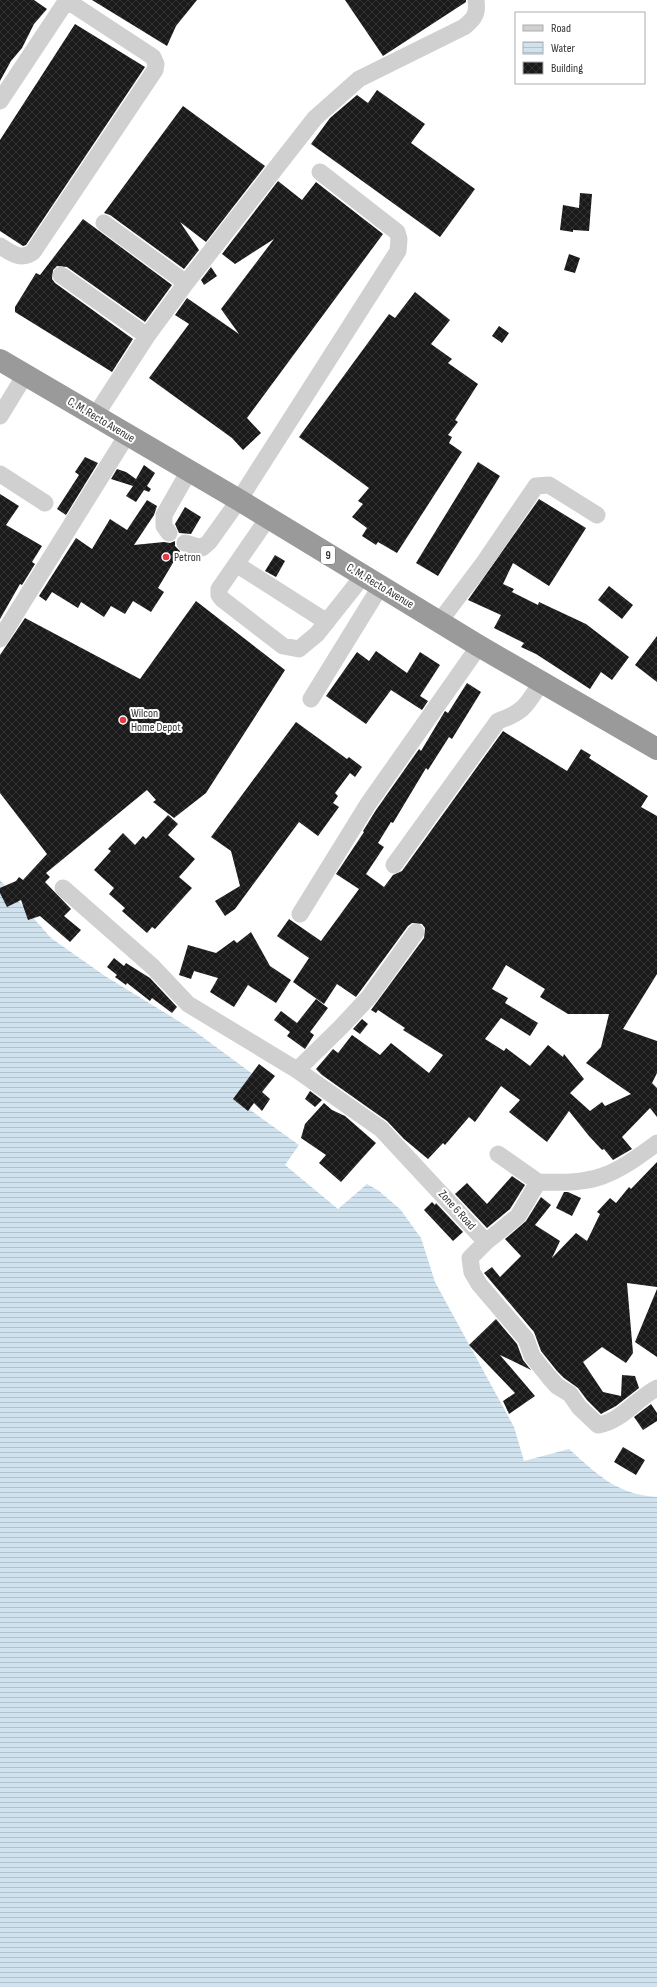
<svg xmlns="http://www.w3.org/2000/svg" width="657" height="1987" viewBox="0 0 657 1987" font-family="'Sofia Sans Condensed',sans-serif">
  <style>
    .water { fill: url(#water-rules) }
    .building { fill: url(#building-cross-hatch); fill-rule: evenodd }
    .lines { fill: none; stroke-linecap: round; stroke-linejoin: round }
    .minor { stroke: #d0d0d0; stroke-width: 17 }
    .highway { stroke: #9a9a9a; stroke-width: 22 }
    .poi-dot { fill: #e63946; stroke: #fff; stroke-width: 1.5 }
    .labels { text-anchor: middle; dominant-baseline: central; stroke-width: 4; stroke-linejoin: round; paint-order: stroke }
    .shield { fill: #fff; stroke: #707070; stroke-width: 1 }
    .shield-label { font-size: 11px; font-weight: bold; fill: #333 }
    .street-label { font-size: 12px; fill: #333; stroke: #fff }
    .poi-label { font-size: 12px; fill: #333; stroke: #fff; text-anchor: start }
  </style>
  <defs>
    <pattern id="water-rules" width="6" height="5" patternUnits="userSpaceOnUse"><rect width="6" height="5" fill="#cfe2ee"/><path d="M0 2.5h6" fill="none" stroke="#b2c2cd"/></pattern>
    <pattern id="building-cross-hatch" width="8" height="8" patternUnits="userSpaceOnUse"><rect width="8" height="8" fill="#1a1a1a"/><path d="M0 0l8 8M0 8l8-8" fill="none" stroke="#333"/></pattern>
  </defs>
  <rect width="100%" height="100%" fill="#fff"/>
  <path class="water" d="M0,880L51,938L105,976L193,1030L262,1081L242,1104L299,1145L285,1165L338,1209L367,1184L379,1191L400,1209L421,1238L435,1282L514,1427L524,1461L569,1449C598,1475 616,1494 657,1497V1987H0Z"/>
  <path class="building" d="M0,0H34L47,9L34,24L22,48L11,61L0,81Z
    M92,0H197L176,26L167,46Z
    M345,0H466V2L383,56Z
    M75,24L145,67L26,245L23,246L0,231V140Z
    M377,90L425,124L411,143L475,189L440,237L311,144L330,118L357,95L368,103Z
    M183,106L265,166L206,242L180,222L199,250L184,269L110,215L104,213Z
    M278,181L302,200L316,182L383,234L247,418L261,433L243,450L232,438L149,378L189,324L175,315L187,298L239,334L221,309L274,239L235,264L222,254Z
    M580,193L592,194L589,231L573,230V232L560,230L563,205L579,208Z
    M83,219L172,285L145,322L67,267L57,266L53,270L52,279L55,283L133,339L112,372L15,312V307L36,273L40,275Z
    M569,254L580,258L575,273L564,270Z
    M211,267L217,276L204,285L201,280Z
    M415,292L450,320L431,344L452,359L448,363L478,384L455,420L458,422L448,435L452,437L449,443L462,452L397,553L378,542L376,545L362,536L367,528L352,517L363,504L358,501L369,488L299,437L389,314L395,318Z
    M499,326L509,333L502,343L492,336Z
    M85,457L98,463L66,515L57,509L79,475L75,472Z
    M478,462L500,476L438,576L416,563Z
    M144,465L155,473L147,486L151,489L149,492L144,490L136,502L126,496L133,486L111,479L117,469L126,472L136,479Z
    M0,494L19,506L6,525L42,546L32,562L35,564L22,585L20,584L0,619Z
    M539,499L586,528L549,586L513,563L503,584L514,589L512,592L538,605L539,602L586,624L629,657L612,680L601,672L590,689L536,654L521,647L524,643L494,628L501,615L468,600Z
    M147,500L157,506L154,515L134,545L164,542L170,543L175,541V546L180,551L158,588L164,592L151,612L133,601L125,614L111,606L104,617L81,602L78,608L52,592L46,601L39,596L76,538L92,549L110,519L127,530Z
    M185,507L201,517L191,534L179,533L175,524Z
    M275,555L285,561L276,577L265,571Z
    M609,586L633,605L622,619L598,600Z
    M196,601L285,670L206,793L174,818L153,802L156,800L147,790L46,873L50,877L45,882L71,909L64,916L81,930L70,942L40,916L28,920L21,900L7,907L0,893V888L16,881L19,877L23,880L47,854L0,793V655L25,618L140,679Z
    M657,636V682L635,665Z
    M376,651L407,673L420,652L440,665L420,696L428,701L422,710L391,690L366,724L326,696L357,652L369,661Z
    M467,683L481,692L452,739L449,737L428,770L426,768L393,823L391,822L378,843L384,847L366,874L384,887L393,875L402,871L503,731L567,771L581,749L591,755L589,758L648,796L641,807L657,816V974L623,1029L657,1041V1073L652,1083L657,1088V1117L650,1108L622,1137L632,1149L613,1160L604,1149L602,1150L589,1136L569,1111L547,1142L509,1112L520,1100L501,1086L475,1122L469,1117L445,1145L443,1143L428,1159L404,1139L387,1121L322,1075L316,1069L333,1049L338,1053L352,1035L380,1055L391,1043L429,1073L443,1055L403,1030L405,1028L378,1010L376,1013L371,1010L424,938L425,928L422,924L412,923L408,926L356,997L337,984L324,1004L293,982L309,958L277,936L289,919L321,941L359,889L336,874L364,832L363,831L376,810L419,749L421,751L445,711L448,713ZM506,965L545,989L540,997L568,1014H609L601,1047L586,1063L631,1094L605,1106L602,1102L590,1111L570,1093L584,1079L564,1054L563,1057L548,1045L530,1066L506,1048L504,1051L485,1039L501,1018L530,1036L538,1023L505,1003L508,998L492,989Z
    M296,722L347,759L349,757L362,767L355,777L350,773L335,793L338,796L333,803L339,807L318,836L299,822L235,909L225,916L215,901L240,886L231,851L211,837Z
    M168,815L178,824L168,835L195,859L179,877L192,888L155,929L152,927L147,933L122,911L125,908L109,894L114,888L94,870L111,851L108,849L123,833L135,845L143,836L146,839Z
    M251,932L270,966L291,980L276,1003L248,985L234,1007L210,992L218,978L194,971L191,979L179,975L188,945L216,953L234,940L237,943Z
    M114,958L124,966L126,963L150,978L177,1007L172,1013L152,998L150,1001L127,983L126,985L115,977L117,975L107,967Z
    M316,999L328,1008L310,1032L314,1035L305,1049L287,1036L290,1032L274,1020L281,1011L297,1023Z
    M362,1019L368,1024L360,1034L353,1029Z
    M259,1064L275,1076L262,1092L270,1099L262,1111L254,1103L248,1111L233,1099Z
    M310,1091L322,1100L315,1107L305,1099Z
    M324,1103L332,1110L345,1116L376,1143L341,1182L319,1163L326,1155L301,1138L305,1124Z
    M657,1162V1287L627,1283L633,1353L626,1363L602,1347L583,1362L603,1392L621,1396L622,1375L635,1376L639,1388L616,1406L601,1414L587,1400L578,1388L564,1378L557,1371L541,1351L534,1332L484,1273L492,1267L500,1277L521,1256L505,1239L526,1221L541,1197L551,1205L535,1225L560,1241L552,1258L576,1233L587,1241L600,1214L597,1212L610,1198L616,1203L629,1187L631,1189Z
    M512,1176L525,1185L510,1209L487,1228L455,1194L467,1183L487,1204Z
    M564,1192H568L581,1198L572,1216L556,1208Z
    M432,1202L435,1205L436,1203L463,1232L453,1241L424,1210Z
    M657,1289V1357L635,1342Z
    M496,1319L517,1344L523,1360L531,1370L500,1355L535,1396L509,1414L503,1401L515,1393L469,1345Z
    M651,1404L657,1413V1421L643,1430L634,1417Z
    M623,1447L645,1460L636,1475L614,1462Z"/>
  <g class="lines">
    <path class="minor" d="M0,101L67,0
      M104,223L186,283
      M0,246C11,253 21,261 33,252L155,70L156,64L153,57L66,0
      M61,275L147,336
      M0,416L25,375
      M95,416L147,336L186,283L315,118L359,79L464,27C474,19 478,14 476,1
      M0,474L45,503
      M268,518L219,589V595L222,599L283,646L299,649L317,634L363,576
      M169,533L164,526V515L189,471
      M185,543L202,548L209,542L239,500L398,251L399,239L397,232L320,172
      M236,564L327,622
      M440,621L485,561L536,486L549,485L597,515
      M0,639L127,435
      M311,699L380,587
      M394,865L498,721C525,712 527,704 542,681
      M63,888L153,967L188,1004L297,1070L381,1129L486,1242L518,1216L538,1182C596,1184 610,1178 657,1143
      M300,914L368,804L479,646
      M297,1070L341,1027L369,997L416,932
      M498,1154L538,1182
      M486,1242L470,1258L472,1272L479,1284L526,1339L532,1356L549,1377L557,1386L570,1394L579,1407L598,1425C621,1422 637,1398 657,1388"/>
    <path class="highway" d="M0,360L239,500L479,646L657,749"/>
  </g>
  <g class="poi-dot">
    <circle cx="166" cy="557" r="4"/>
    <circle cx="123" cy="720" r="4"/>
  </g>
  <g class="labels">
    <rect class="shield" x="321" y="546" width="14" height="18" rx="3"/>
    <g class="shield-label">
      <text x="328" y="555">9</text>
    </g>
    <g class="street-label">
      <text transform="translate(101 420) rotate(31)">C. M. Recto Avenue</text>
      <text transform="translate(380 586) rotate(31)">C. M. Recto Avenue</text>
      <text transform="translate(457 1210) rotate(48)">Zone 6 Road</text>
    </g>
    <g class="poi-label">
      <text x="174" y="557">Petron</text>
      <text x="131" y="713">Wilcon<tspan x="131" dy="14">Home Depot</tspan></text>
    </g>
  </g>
  <rect x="515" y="12" width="130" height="72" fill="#ffffff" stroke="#adadad"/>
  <rect x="523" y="25" width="20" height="6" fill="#d0d0d0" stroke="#adadad"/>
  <text x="551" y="32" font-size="12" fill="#333333">Road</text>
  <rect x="523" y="42" width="20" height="12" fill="url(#water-rules)" stroke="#adadad"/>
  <text x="551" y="52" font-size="12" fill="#333333">Water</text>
  <rect x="523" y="62" width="20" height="12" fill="url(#building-cross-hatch)" stroke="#adadad"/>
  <text x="551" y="72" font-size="12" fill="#333333">Building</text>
</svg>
